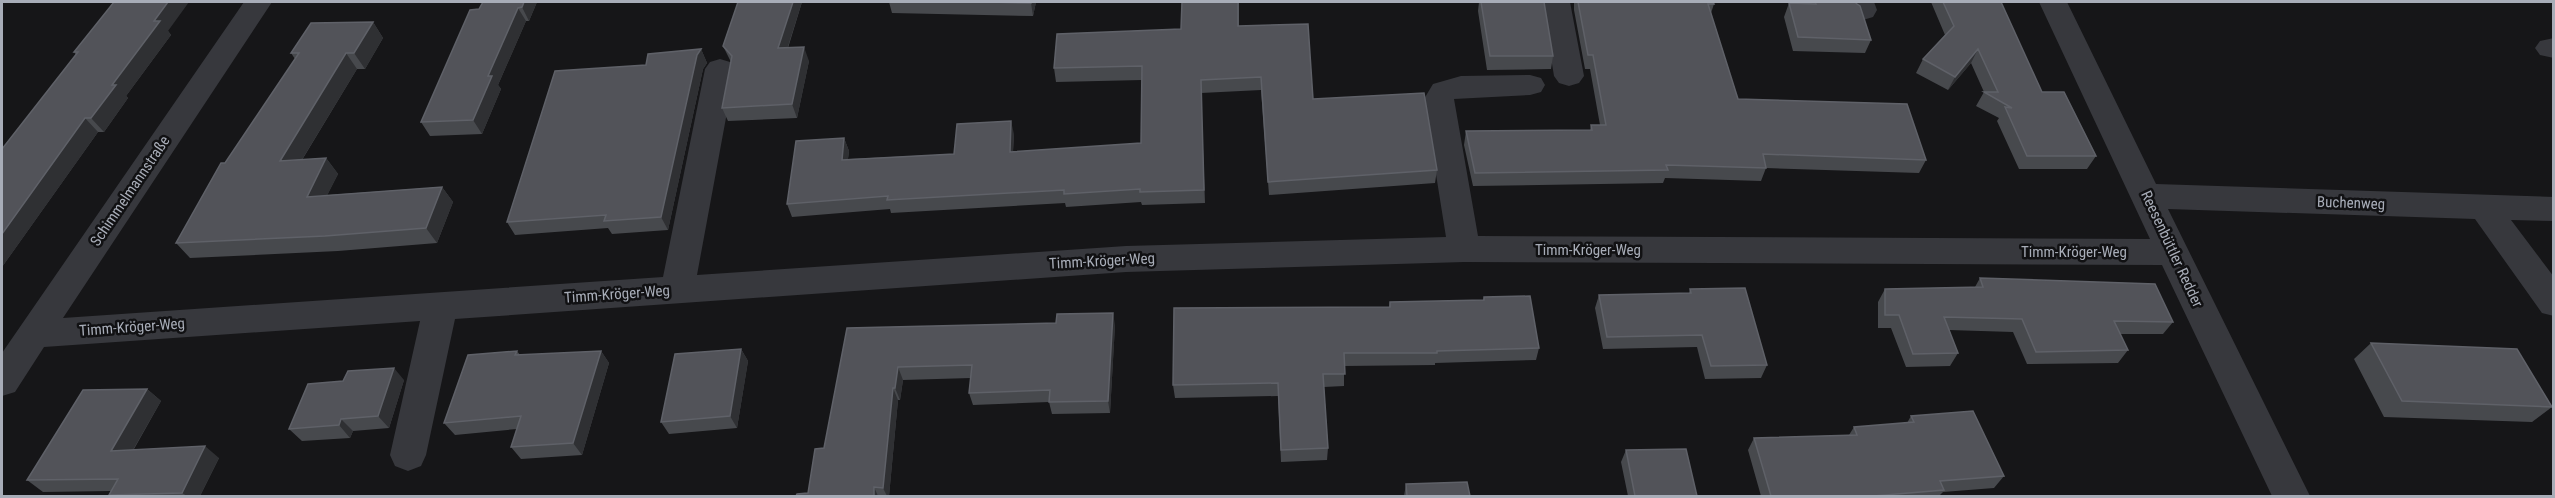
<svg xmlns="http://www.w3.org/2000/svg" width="2555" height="498" viewBox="0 0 2555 498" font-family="'Roboto Condensed',sans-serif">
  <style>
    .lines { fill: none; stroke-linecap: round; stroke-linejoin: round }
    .minor { fill: #37383d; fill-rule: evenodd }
    .wall { fill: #47494d }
    .shaded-wall { fill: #2f3033 }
    .building { fill: #525359; stroke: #5f6168; stroke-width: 1.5 }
    .labels { text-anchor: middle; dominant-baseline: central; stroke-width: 5; stroke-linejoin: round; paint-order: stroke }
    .street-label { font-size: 15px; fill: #a8adb8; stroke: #111113 }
  </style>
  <rect width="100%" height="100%" fill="#161618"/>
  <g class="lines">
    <path class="minor" d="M244,2H272L63,318L663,277L705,69L710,62L720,59L730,62L735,69L697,275L1126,246L1446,237L1424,99L1433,84L1461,76L1530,75L1541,78L1545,85L1541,92L1530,95L1454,99L1478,236L2150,239L2039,2H2067L2156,184L2554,197V221L2511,220L2554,277V316L2542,313L2475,219L2168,209L2310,496H2272L2162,265L1464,262L1126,272L455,319L426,455L421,466L408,471L395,466L390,455L420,321L44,347L15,392L2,396V353Z
      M1542,2H1570L1584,76L1579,83L1569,86L1559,83L1554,76Z
      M1846,2H1874L1877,10L1873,17L1863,20L1853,17Z
      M2554,38V58L2540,55L2535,48L2540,41Z"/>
  </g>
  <path class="wall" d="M537,2L529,21H526L498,85L501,89L482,134L430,136L421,122L479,9Z
    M738,2H802L788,48L809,61L797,118L728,121L722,108L731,62L723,46Z
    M889,2H1036L1033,16L892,13Z
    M1182,2H1239V26L1313,99L1437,170L1435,183L1269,195L1261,90L1201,93L1205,203L1142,205L1141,202L1066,207L1065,203L891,213L890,209L792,217L787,204L844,138L849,151L848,159L954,154L1014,134L1013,152L1141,143L1142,80L1056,82L1054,68L1181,29Z
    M1479,2H1544L1553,56L1551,69L1487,70L1478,11Z
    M1574,2H1713L1714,4L1711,13L1738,99L1926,160L1919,173L1766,168L1761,181L1665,178L1663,183L1473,186L1464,145L1466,131L1590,130L1591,125H1600L1590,69H1585L1574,10Z
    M1806,2H1855L1871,40L1865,53L1793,51L1784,17L1789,3L1806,4Z
    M1931,2H2001L2042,92L2096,156L2087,169H2019L1997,121L1999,118L1976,106L1984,92L1971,63L1948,90L1916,73L1923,59L1945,35Z
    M373,22L383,38L365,69H357L302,160L326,158L338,174L327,195L442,187L453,202L437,243L338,251L190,258L176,243L225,163L295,59L291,53Z
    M168,31L171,35L126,96L128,98L104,132H98L2,267V149L76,55L74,52Z
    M701,49L707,63L703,69L668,230L612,234L608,228L515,235L507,222L646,65Z
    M1980,278L2173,322L2163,334H2120L2128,350L2118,363L2027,364L2013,332L1949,330L1958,353L1950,366L1906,367L1891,328H1878V302L1885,289L1975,287Z
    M1690,289L1767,365L1761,378L1705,379L1697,347L1603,349L1595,308L1599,295L1689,293Z
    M1484,297L1539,348L1536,360L1435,363V365L1344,366V386L1324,387L1328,448L1327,460L1281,462L1278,396L1175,398L1173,385L1389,307L1390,302L1483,300Z
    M1115,325L1110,413L1052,414L1049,402L973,405L969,393L971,378L903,380L900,400H898L889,496H796L808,493L824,448L847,328Z
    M2371,343L2552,407L2532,422L2384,417L2354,359Z
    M741,349L748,361L737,428L669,434L661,422Z
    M517,351L520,355L601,351L609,363L582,455L521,459L511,447L517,429L455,435L444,423Z
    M404,380L389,428L353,431L350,438L302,441L289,429Z
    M147,389L161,401L134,449L219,458L200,496H110L109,495L111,491L43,492L27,480Z
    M1911,416L2004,476L1994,488L1943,492L1939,496H1761L1748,450L1754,438L1849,435L1854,427L1907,423Z
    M1626,450L1697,496H1628L1621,462Z
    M1406,484L1470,496H1404Z"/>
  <path class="shaded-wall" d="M168,2H189L168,31L171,35L126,96L128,98L104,132L91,118L154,21Z
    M524,2H537L529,21L522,7Z
    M793,2H802L783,62L778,48Z
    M1031,2H1036L1033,16L1031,3Z
    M518,8L526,21L498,85L501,89L482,134L473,120L488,76Z
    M373,22L383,38L365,69L354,53Z
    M804,47L809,61L797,118L792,104Z
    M701,49L707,63L703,69L668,230L661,217L697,55Z
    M1978,49L1971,63L1948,90L1955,77Z
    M346,53L357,69L292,176L280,161Z
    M85,118L98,132L2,267V234Z
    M1011,121L1014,134L1012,166L1010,152Z
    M844,138L849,151L846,173L842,160Z
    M326,158L338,174L319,212L307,197Z
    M442,187L453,202L437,243L426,228Z
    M1113,313L1115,325L1110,413L1108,401Z
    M741,349L748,361L737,428L730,416Z
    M601,351L609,363L582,455L573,443Z
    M898,367L903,380L900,400L895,388Z
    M394,368L404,380L389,428L378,416Z
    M893,388L898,400L889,496H887L883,488Z
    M147,389L161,401L126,462L111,451Z
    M341,419L353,431L350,438L339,425Z
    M205,446L219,458L200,496H187L182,493Z
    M874,487L878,496H874Z"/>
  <path class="building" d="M114,2H168L154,21H160L112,85H116L91,118H85L2,234V149L78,52H74Z
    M483,2H524L522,7L518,8L488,76H492L473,120L421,122L470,10L479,9Z
    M738,2H793L778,48L804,47L792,104L722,108L732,56L723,46Z
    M989,2H1031V3Z
    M1182,2H1238V26L1308,24L1313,99L1424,93L1437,170L1268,182L1261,77L1201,80L1204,190L1140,192V189L1064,194V190L887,200L888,196L787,204L796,141L844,138L842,160L954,154L957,124L1011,121L1010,152L1141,143L1142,66L1054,68L1057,34L1181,29Z
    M1481,2H1544L1553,56H1490Z
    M1578,2H1713L1714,4H1708L1738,99L1907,104L1926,160L1763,154L1766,168L1666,165L1668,170L1475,173L1466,131L1592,130L1591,125H1606L1593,55H1588Z
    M1815,2H1855L1857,4L1860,6L1871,40L1798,37L1789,3L1816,4Z
    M1943,2H2001L2042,92H2064L2096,156H2027L2005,107L2012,108L1984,92H1998L1978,49L1955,77L1923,59L1954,26Z
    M373,22L354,53H346L280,161L326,158L307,197L442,187L426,228L325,236L176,243L221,163H225L299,53H291L311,23Z
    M701,49L697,55L661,217L604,221L606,215L507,222L555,71L646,65L648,54Z
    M1980,278L2155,284L2173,322L2114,321L2128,350L2036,352L2022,319L1944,317L1958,353L1913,354L1899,315H1885V289L1983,287Z
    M1745,288L1767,365L1711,366L1702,335L1607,337L1599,295L1691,293L1690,289Z
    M1530,296L1539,348L1437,351V353H1344L1345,374H1323L1328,448L1281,450L1278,383L1173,385L1174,308L1390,307V302L1484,300V297Z
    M1113,313L1108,401L1049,402L1050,390L969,393L972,365L898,367L895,388H893L883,488L874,487V496H796L797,494L808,493L815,449L824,448L847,328L1056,323L1057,314Z
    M2371,343L2517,349L2552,407L2402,401Z
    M741,349L730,416L661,422L675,354Z
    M517,351L515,355L601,351L573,443L511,447L521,416L444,423L468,355Z
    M394,368L378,416L341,419L339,425L289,429L308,384L343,381L348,371Z
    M147,389L111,451L205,446L182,493L109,495L118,479L27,480L83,390Z
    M1973,411L2004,476L1940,481L1944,490L1873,496H1771L1754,438L1857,435L1854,427L1914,422L1911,416Z
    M1686,449L1697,496H1635L1626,450Z
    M1467,482L1470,496H1407L1406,484Z"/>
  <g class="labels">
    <g class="street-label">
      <text transform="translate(130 191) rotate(-56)">Schimmelmannstraße</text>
      <text transform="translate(2351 203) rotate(2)">Buchenweg</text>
      <text transform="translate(2172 249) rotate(65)">Reesenbüttler Redder</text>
      <text x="1588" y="250">Timm-Kröger-Weg</text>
      <text x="2074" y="252">Timm-Kröger-Weg</text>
      <text transform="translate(1102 261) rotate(-3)">Timm-Kröger-Weg</text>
      <text transform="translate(617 294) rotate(-4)">Timm-Kröger-Weg</text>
      <text transform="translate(132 327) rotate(-4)">Timm-Kröger-Weg</text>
    </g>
  </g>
  <rect width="2555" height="498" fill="none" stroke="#a8adb8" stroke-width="6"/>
</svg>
